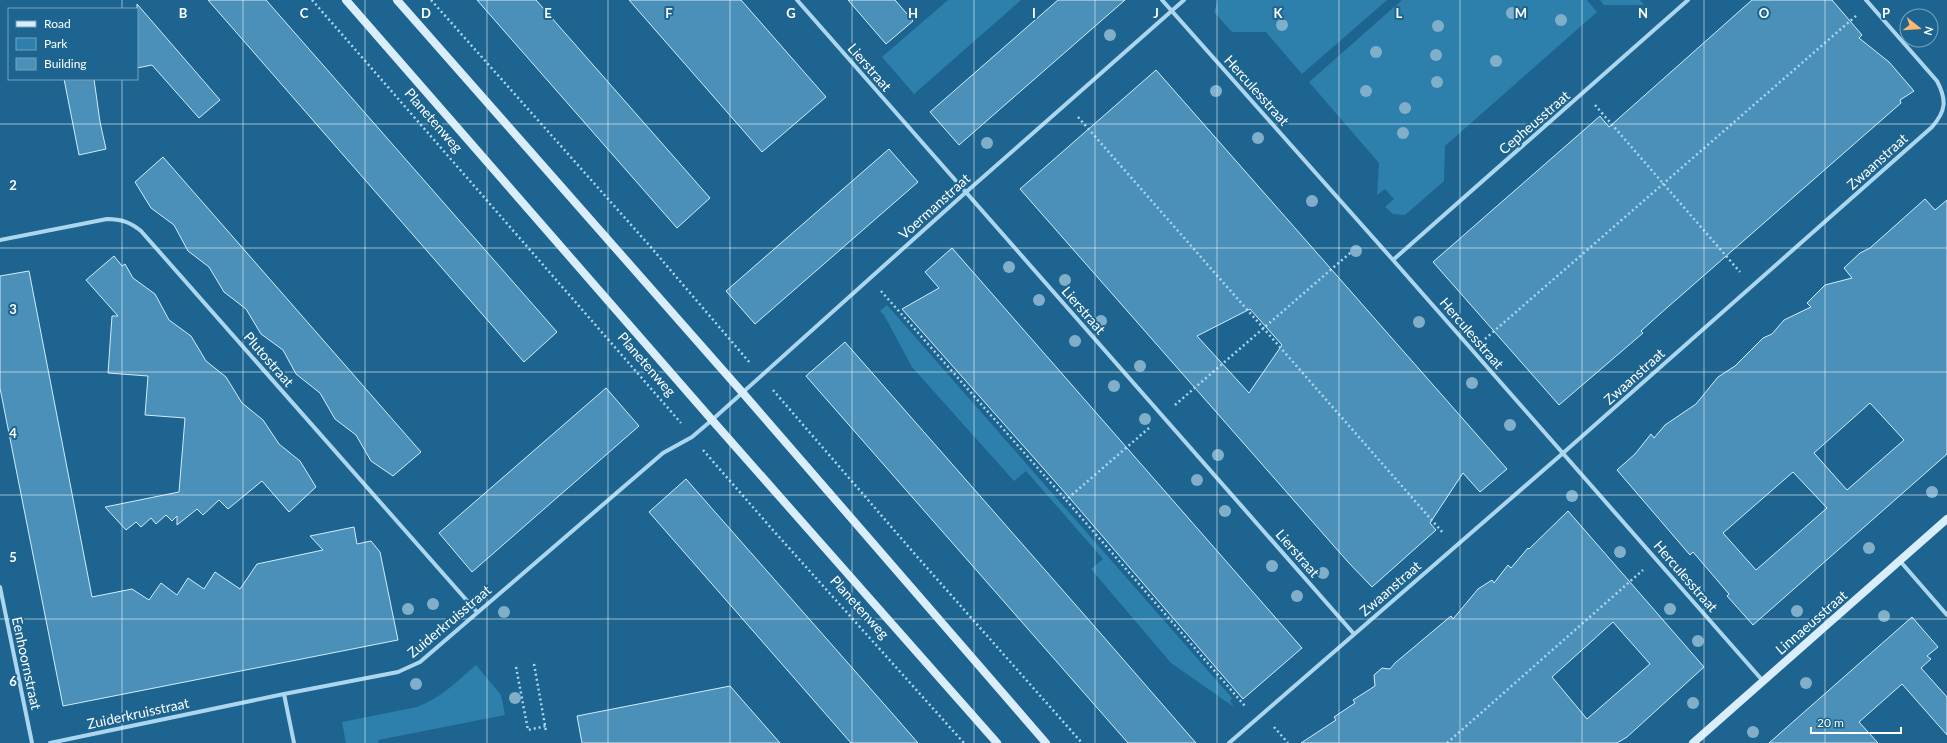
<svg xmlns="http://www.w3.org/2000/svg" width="1947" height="743" viewBox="0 0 1947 743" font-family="Lato,sans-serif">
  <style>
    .green { fill: #2d7fac }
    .building { fill: #4a90b9; stroke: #d2ecfa; fill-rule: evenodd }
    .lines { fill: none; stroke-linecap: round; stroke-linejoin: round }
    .path { stroke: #acd6ee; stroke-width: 2.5; stroke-dasharray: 2 3; stroke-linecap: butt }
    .street { stroke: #acd6ee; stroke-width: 4 }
    .secondary { stroke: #d9edfa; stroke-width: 8 }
    .tree { fill: #81afca }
    .grid { fill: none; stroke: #fff; stroke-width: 1; stroke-opacity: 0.55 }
    .labels { text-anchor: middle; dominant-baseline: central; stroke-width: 4; stroke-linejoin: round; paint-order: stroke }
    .street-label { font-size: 14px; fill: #fff; stroke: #1d6590 }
    .grid-label { font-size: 13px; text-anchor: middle; font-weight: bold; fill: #fff; stroke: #1d6590; stroke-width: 4; stroke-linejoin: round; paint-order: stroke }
  </style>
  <rect width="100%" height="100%" fill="#1d6590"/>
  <path class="green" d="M948,0H1021L914,94L882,57Z
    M1218,0H1387L1302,74L1266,32H1232L1214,12Z
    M1402,0H1587L1597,12L1445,146L1444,181L1405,215L1393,214L1385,207L1394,199L1385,189L1377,195L1379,163L1309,82Z
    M1600,0H1640L1644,5H1604Z
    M887,305L1232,698L1230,701L1234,707L1171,663L1091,569L1103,559L1026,471L1014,481L912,367L884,315L880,311Z
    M476,665L501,695L505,715L378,740L379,743H346L342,722L417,707C441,698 456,682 476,665Z"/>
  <path class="building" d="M208,0H266L557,332L524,362Z
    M477,0H536L710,198L677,228Z
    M629,0H741L826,97L762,152Z
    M848,0H895L913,21L886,44Z
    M1058,0H1125L959,145L930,112Z
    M1752,0H1832L1862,35L1859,38L1889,62L1914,91L1900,100L1901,103L1661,313L1641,331L1643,333L1559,405L1433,262L1600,116L1609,127Z
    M137,4L220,100L199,118L152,65L137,68Z
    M1156,70L1507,469L1480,492L1463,473L1430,523L1436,530L1372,587L1348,562L1020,189ZM1250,309L1282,345L1249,393L1197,336Z
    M64,79H94L100,122L106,149L79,155Z
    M889,149L918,182L755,324L726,291Z
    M163,157L421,452L393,476L371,461L356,435L335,419L320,393L296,374L283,350L261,334L246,309L224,292L209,267L188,251L174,225L151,208L135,182Z
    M1925,199L1935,210L1947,200V454L1753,625L1727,596L1729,594L1693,552L1690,555L1617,470L1635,454L1651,434L1654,438L1665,425L1696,404L1718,377L1735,366L1763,338L1772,334L1784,320L1811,307L1807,303L1825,285L1852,278L1844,268L1860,253L1870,248ZM1870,403L1904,440L1847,490L1814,453ZM1793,472L1827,508L1756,570L1723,533Z
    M952,248L1302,648L1243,699L1067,495L902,309L939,288L925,272Z
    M114,256L122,266L125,264L133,278L155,294L169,320L191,336L206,361L226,377L242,403L263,420L279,444L300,461L316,487L289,512L262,481L228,509L219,500L203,515L197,509L177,525V516L172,521L166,515L156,524L151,518L141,527L136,522L126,530L105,507L179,492L185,418L145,415L148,376L108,373L112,316H118L86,280Z
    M29,271L92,597L132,589L149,600L161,583L177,595L188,578L204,589L215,572L240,589L257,564L323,550L310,536L354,527L357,544L371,541L380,552L398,640L63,706L0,388V276Z
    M845,342L1095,627L1196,743H1128L806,376Z
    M606,388L639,426L472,572L439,533Z
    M686,479L891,712L918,743H851L649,512Z
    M1568,511L1704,667L1627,737L1617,743H1301L1336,720L1334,717L1355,703L1353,700L1375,686L1374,675L1382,668L1390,669L1395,663L1451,616L1453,619L1478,589L1492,580L1494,583L1508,565L1511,568L1528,548L1529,549ZM1613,622L1650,664L1587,719L1552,677Z
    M1912,617L1938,647L1927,656L1931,659L1921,668L1947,697V735L1902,684L1859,722L1878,743H1769Z
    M730,686L780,743H582L577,716Z"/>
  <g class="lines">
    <path class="path" d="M312,0L681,423
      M431,0L649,245L750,363
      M1595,105L1740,272
      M1078,117L1444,534
      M881,291L1066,500
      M1485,339L1857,15
      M773,390L913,552L1082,743
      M1175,405L1357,247
      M1149,428L1066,500L1245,706
      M703,450L772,529L964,743
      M534,664L546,731
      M516,667L528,730L546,726
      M1274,727L1288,743
      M1447,743L1643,570"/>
    <path class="street" d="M797,0L1354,634
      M1162,0L1393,260L1763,681
      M0,240L107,219C121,219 130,222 141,231L477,612
      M1393,260L1688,0
      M1900,561L1947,615
      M0,587L32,743
      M284,694L294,743
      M50,743L284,694L398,672L420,662L663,453L692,437L712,420L965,193L1184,0
      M1229,743L1562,454L1932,127C1946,111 1947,100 1937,81L1866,0"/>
    <path class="secondary" d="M346,0L712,420L997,743
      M397,0L742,392L1046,743
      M1693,743L1947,519"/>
  </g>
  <g class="tree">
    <circle cx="1512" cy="13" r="6"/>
    <circle cx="1561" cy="20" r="6"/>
    <circle cx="1282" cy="25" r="6"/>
    <circle cx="1438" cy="26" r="6"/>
    <circle cx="1110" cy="35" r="6"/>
    <circle cx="1376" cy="52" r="6"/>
    <circle cx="1436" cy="55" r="6"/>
    <circle cx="1496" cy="61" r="6"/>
    <circle cx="1437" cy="82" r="6"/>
    <circle cx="1216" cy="91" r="6"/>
    <circle cx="1366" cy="91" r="6"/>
    <circle cx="1405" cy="108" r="6"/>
    <circle cx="1403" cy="133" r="6"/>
    <circle cx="1258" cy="138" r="6"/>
    <circle cx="987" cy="143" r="6"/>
    <circle cx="1312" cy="201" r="6"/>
    <circle cx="1356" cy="251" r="6"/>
    <circle cx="1009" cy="267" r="6"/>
    <circle cx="1065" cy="280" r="6"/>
    <circle cx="1039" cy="300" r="6"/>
    <circle cx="1101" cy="321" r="6"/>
    <circle cx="1419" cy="322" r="6"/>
    <circle cx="1075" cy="341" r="6"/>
    <circle cx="1140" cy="366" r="6"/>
    <circle cx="1472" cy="383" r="6"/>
    <circle cx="1114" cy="386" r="6"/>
    <circle cx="1145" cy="419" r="6"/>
    <circle cx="1510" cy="425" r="6"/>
    <circle cx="1218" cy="455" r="6"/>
    <circle cx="1197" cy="480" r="6"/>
    <circle cx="1932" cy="492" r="6"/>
    <circle cx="1572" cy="496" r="6"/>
    <circle cx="1225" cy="511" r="6"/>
    <circle cx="1869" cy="548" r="6"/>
    <circle cx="1620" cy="552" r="6"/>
    <circle cx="1272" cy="566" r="6"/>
    <circle cx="1323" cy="573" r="6"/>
    <circle cx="1297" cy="596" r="6"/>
    <circle cx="433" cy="604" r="6"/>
    <circle cx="408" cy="609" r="6"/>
    <circle cx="1670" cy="609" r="6"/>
    <circle cx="1797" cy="611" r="6"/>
    <circle cx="504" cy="612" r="6"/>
    <circle cx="1884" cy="616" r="6"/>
    <circle cx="1698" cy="641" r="6"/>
    <circle cx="1806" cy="683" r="6"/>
    <circle cx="416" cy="684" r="6"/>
    <circle cx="515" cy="698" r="6"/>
    <circle cx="1693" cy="703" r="6"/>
    <circle cx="1753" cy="732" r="6"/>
  </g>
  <path class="grid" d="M122,0V9M243,0V743M365,0V743M487,0V743M608,0V743M730,0V743M852,0V743M974,0V743M1095,0V743M1217,0V743M1339,0V743M1460,0V743M1582,0V743M1704,0V743M1825,0V743M122,79V743M0,124H1947M0,248H1947M0,372H1947M0,495H1947M0,619H1947"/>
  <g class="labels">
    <g class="street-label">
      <text transform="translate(870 67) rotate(49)">Lierstraat</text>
      <text transform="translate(1257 90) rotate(48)">Herculesstraat</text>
      <text transform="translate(434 120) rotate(49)">Planetenweg</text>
      <text transform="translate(1534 122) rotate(-41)">Cepheusstraat</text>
      <text transform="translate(1877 161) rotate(-42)">Zwaanstraat</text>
      <text transform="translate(934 206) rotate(-42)">Voermanstraat</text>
      <text transform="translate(1084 310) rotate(49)">Lierstraat</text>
      <text transform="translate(1472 333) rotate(49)">Herculesstraat</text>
      <text transform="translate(269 359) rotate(49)">Plutostraat</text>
      <text transform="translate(647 364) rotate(49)">Planetenweg</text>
      <text transform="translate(1634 376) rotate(-42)">Zwaanstraat</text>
      <text transform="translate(1298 553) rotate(49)">Lierstraat</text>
      <text transform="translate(1686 576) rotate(49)">Herculesstraat</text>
      <text transform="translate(1390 588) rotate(-41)">Zwaanstraat</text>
      <text transform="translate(860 607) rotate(48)">Planetenweg</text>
      <text transform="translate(449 621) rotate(-40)">Zuiderkruisstraat</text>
      <text transform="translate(1811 622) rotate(-41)">Linnaeusstraat</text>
      <text transform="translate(27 663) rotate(78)">Eenhoornstraat</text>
      <text transform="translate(138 713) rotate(-12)">Zuiderkruisstraat</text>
    </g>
  </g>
  <g class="grid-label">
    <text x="183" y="18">B</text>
    <text x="304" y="18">C</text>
    <text x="426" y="18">D</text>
    <text x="548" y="18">E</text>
    <text x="669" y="18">F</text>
    <text x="791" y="18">G</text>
    <text x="913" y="18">H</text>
    <text x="1034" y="18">I</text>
    <text x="1156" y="18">J</text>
    <text x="1278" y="18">K</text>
    <text x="1399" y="18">L</text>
    <text x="1521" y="18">M</text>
    <text x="1643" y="18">N</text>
    <text x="1764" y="18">O</text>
    <text x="1886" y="18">P</text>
    <text x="13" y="190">2</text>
    <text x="13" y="314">3</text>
    <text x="13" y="438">4</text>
    <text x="13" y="562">5</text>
    <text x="13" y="686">6</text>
  </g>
  <rect x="8" y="8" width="130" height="72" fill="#1d6590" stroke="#77a3bc"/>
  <rect x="16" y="21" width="20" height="6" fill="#d9edfa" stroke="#77a3bc"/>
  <text x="44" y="28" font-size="12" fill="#ffffff">Road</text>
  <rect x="16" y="38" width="20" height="12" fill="#2d7fac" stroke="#77a3bc"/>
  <text x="44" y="48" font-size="12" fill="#ffffff">Park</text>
  <rect x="16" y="58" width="20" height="12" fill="#4a90b9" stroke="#77a3bc"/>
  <text x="44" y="68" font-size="12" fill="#ffffff">Building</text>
  <g transform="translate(1919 28) rotate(107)"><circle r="19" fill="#1d6590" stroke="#77a3bc"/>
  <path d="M0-3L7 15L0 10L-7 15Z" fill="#fdb86b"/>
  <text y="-6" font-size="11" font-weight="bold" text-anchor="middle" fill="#ffffff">N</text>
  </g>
  <path d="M1811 727v6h90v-6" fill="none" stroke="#ffffff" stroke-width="2"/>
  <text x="1817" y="727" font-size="12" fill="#ffffff" stroke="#1d6590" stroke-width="3" paint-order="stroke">20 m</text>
</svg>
